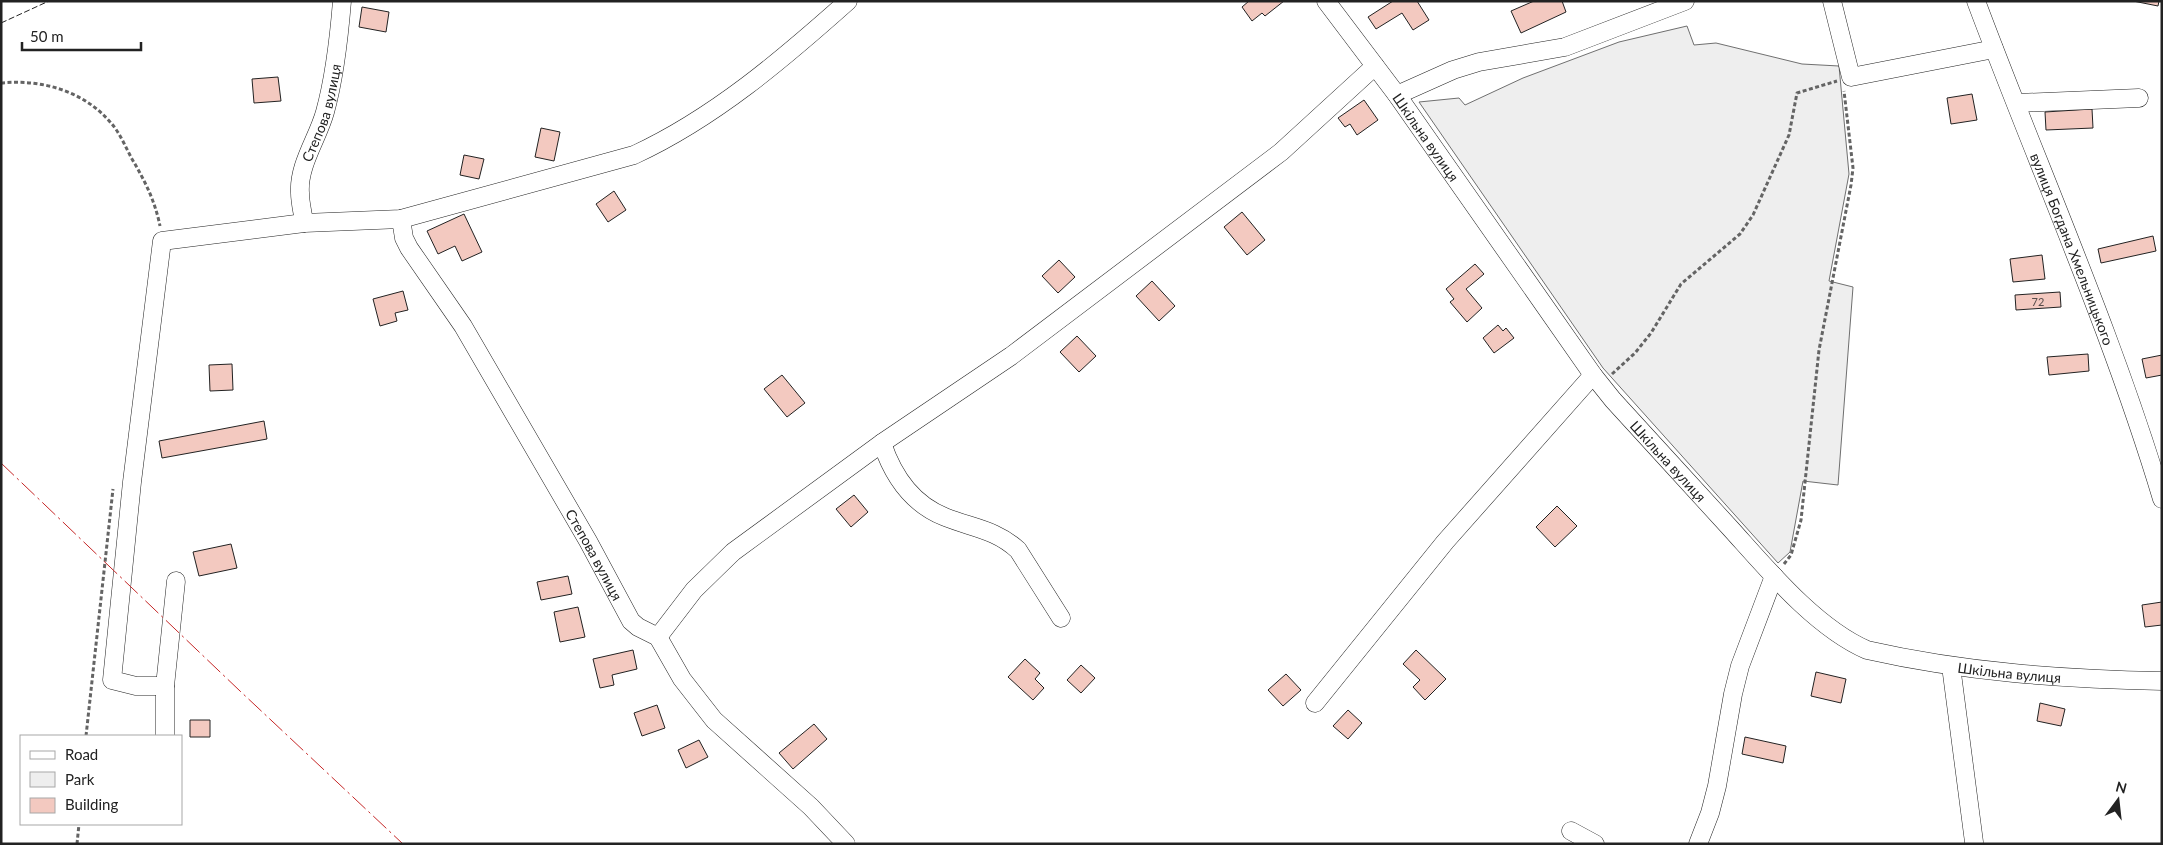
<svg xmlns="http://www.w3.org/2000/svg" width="2163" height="845" viewBox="0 0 2163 845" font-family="Lato,sans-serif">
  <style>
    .green { fill: #eee; stroke: #6f6f6f }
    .building { fill: #f3c9c0; stroke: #222 }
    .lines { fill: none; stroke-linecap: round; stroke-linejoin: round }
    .minor-casing { stroke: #222; stroke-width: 19 }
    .path { stroke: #646464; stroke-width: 3; stroke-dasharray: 4 2.5; stroke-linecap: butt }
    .minor { stroke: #fff; stroke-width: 18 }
    .fence { stroke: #222; stroke-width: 1; stroke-dasharray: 6 2.5; stroke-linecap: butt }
    .power { stroke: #c62828; stroke-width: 1; stroke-dasharray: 18 4 2.5 4; stroke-linecap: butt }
    .labels { text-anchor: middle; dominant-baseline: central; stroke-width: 4; stroke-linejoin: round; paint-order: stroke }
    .number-label { font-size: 11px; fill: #564c4a }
    .street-label { font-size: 14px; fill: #222; stroke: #fff }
  </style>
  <rect width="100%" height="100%" fill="#fff"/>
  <path class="green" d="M1687,26L1694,45L1716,43L1802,64L1839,66L1849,174L1829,281L1853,287L1838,485L1803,481L1790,552L1778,563L1603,368L1419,102L1459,98L1465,105L1523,78L1619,42Z"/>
  <path class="building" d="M1249,1H1284L1265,16L1262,13L1252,21L1242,7Z
    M1393,1H1417L1429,20L1413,30L1402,13L1376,29L1368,17Z
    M1534,1H1562L1566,12L1521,33L1511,11Z
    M2133,1H2159L2158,6Z
    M362,7L389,12L386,32L359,27Z
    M278,77L281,101L254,103L252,79Z
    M1972,94L1977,120L1951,124L1947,98Z
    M1364,100L1378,120L1357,135L1350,124L1345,127L1338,118Z
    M2092,109L2093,128L2046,130L2045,112Z
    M541,128L560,132L554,161L535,157Z
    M464,155L484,159L479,179L460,175Z
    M614,191L626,210L608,222L596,204Z
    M1242,212L1265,240L1247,255L1224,227Z
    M464,214L482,252L462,261L455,246L438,254L427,231Z
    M2153,236L2156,251L2101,263L2098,249Z
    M2042,255L2045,279L2013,282L2010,259Z
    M1059,260L1075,277L1058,293L1042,276Z
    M1475,264L1484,274L1466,289L1482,308L1467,322L1450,302L1454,299L1446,289Z
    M1152,281L1175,306L1159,321L1136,296Z
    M403,291L408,310L395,313L397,321L380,326L373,299Z
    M2060,292L2061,307L2016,310L2015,295Z
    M1498,325L1503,331L1506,328L1514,338L1494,353L1483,338Z
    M1077,336L1096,356L1079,372L1060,352Z
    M2088,354L2089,371L2049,375L2047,357Z
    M2162,355V375L2146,378L2142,359Z
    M232,364L233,390L210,391L209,365Z
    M782,375L805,403L787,417L764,389Z
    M264,421L267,439L162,458L159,441Z
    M854,495L868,512L851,527L836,509Z
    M1557,506L1577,526L1555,547L1536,527Z
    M231,544L237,568L199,576L193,552Z
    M568,576L572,594L541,600L537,582Z
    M2162,602V625L2145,627L2142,605Z
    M578,607L585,637L560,642L554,612Z
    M633,650L637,669L612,675L614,685L600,688L593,659Z
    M1416,650L1446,679L1425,700L1413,687L1420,680L1403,664Z
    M1025,659L1040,673L1035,679L1044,688L1033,700L1008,677Z
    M1081,665L1095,678L1081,693L1067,680Z
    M1816,672L1846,679L1841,703L1811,696Z
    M1286,674L1301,690L1283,706L1268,690Z
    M2040,703L2065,709L2061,726L2037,721Z
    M657,705L665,728L642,736L634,713Z
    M1348,710L1362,723L1348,739L1333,726Z
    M190,720H210V737H190Z
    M814,724L827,739L793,769L779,753Z
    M1745,737L1786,746L1783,763L1742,754Z
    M699,740L708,757L686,768L678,750Z"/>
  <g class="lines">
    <g class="minor-casing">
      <g id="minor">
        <path id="s1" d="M1326,1L1397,95L1593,375L1613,400C1652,443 1692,486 1731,529C1768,570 1816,628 1867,650C1964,672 2062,679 2162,681"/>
        <path d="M1832,1L1851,77L1994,49"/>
        <path id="s2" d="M1976,1C2038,167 2111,329 2162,499"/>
        <path d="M1397,95L1453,70L1479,62L1565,47L1685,1"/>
        <path d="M2017,103L2139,98"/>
        <path id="s3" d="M401,219L404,238L409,248L463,326L588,541L631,621L638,627L658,637L682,679L714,720L811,807L846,844"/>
        <path id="s4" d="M304,223C303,213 300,203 300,193C298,165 318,138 325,112C335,76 339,38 342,1"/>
        <path d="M882,443C893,476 912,504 945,517C972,528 995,529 1018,550L1061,618"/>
        <path d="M658,637L694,590L733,552L882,443L1011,356L1281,152L1375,66"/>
        <path d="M1951,666L1974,842"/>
        <path d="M165,686H136L112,680L132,482L162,241L304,223L401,219L634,155C714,118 783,59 848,1"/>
        <path d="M1315,703L1445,542L1593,375"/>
        <path d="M165,736V686L176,581"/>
        <path d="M1571,831L1595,844"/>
        <path d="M1698,844L1710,813L1717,786L1733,694L1740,666L1774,576"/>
      </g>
    </g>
    <path class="path" d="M1,83C42,79 84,91 111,123C120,133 126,148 132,159C145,181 155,201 160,226
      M1612,374L1635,353L1651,333L1681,284L1740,234L1753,215L1789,135L1797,93L1837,81
      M1784,564L1791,555L1801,520L1819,350L1851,185L1853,168L1844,91
      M86,736L113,489
      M77,844L79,824"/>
    <use href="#minor" class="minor"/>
    <path class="fence" d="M1,23L49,1"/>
    <path class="power" d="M1,463L240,691L403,844"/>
  </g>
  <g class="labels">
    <g class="number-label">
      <text x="2038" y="301">72</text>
    </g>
    <g class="street-label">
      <text stroke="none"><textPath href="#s4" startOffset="114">Степова вулиця</textPath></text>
      <text stroke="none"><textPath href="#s1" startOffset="169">Шкільна вулиця</textPath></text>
      <text stroke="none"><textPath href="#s2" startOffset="266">вулиця Богдана Хмельницького</textPath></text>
      <text stroke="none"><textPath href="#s1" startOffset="574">Шкільна вулиця</textPath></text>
      <text stroke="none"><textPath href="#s3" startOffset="389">Степова вулиця</textPath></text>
      <text stroke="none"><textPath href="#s1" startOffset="994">Шкільна вулиця</textPath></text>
    </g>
  </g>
  <rect width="2163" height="845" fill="none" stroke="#222222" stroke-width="5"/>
  <rect x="20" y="735" width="162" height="90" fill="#ffffff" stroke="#a7a7a7"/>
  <rect x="30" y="751" width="25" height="8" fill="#ffffff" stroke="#a7a7a7"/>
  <text x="65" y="760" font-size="15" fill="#222222">Road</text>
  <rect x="30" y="772" width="25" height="15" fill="#eeeeee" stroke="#a7a7a7"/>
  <text x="65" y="785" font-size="15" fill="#222222">Park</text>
  <rect x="30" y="798" width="25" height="15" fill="#f3c9c0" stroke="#a7a7a7"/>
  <text x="65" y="810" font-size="15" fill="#222222">Building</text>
  <g transform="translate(2118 800) rotate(15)" stroke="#ffffff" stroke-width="4" paint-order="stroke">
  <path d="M0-4L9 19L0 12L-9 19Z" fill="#222222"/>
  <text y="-8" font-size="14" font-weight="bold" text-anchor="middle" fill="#222222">N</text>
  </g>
  <path d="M22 42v8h119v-8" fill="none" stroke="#222222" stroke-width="2.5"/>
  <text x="30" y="42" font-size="15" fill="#222222" stroke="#ffffff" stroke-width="4" paint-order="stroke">50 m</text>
</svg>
